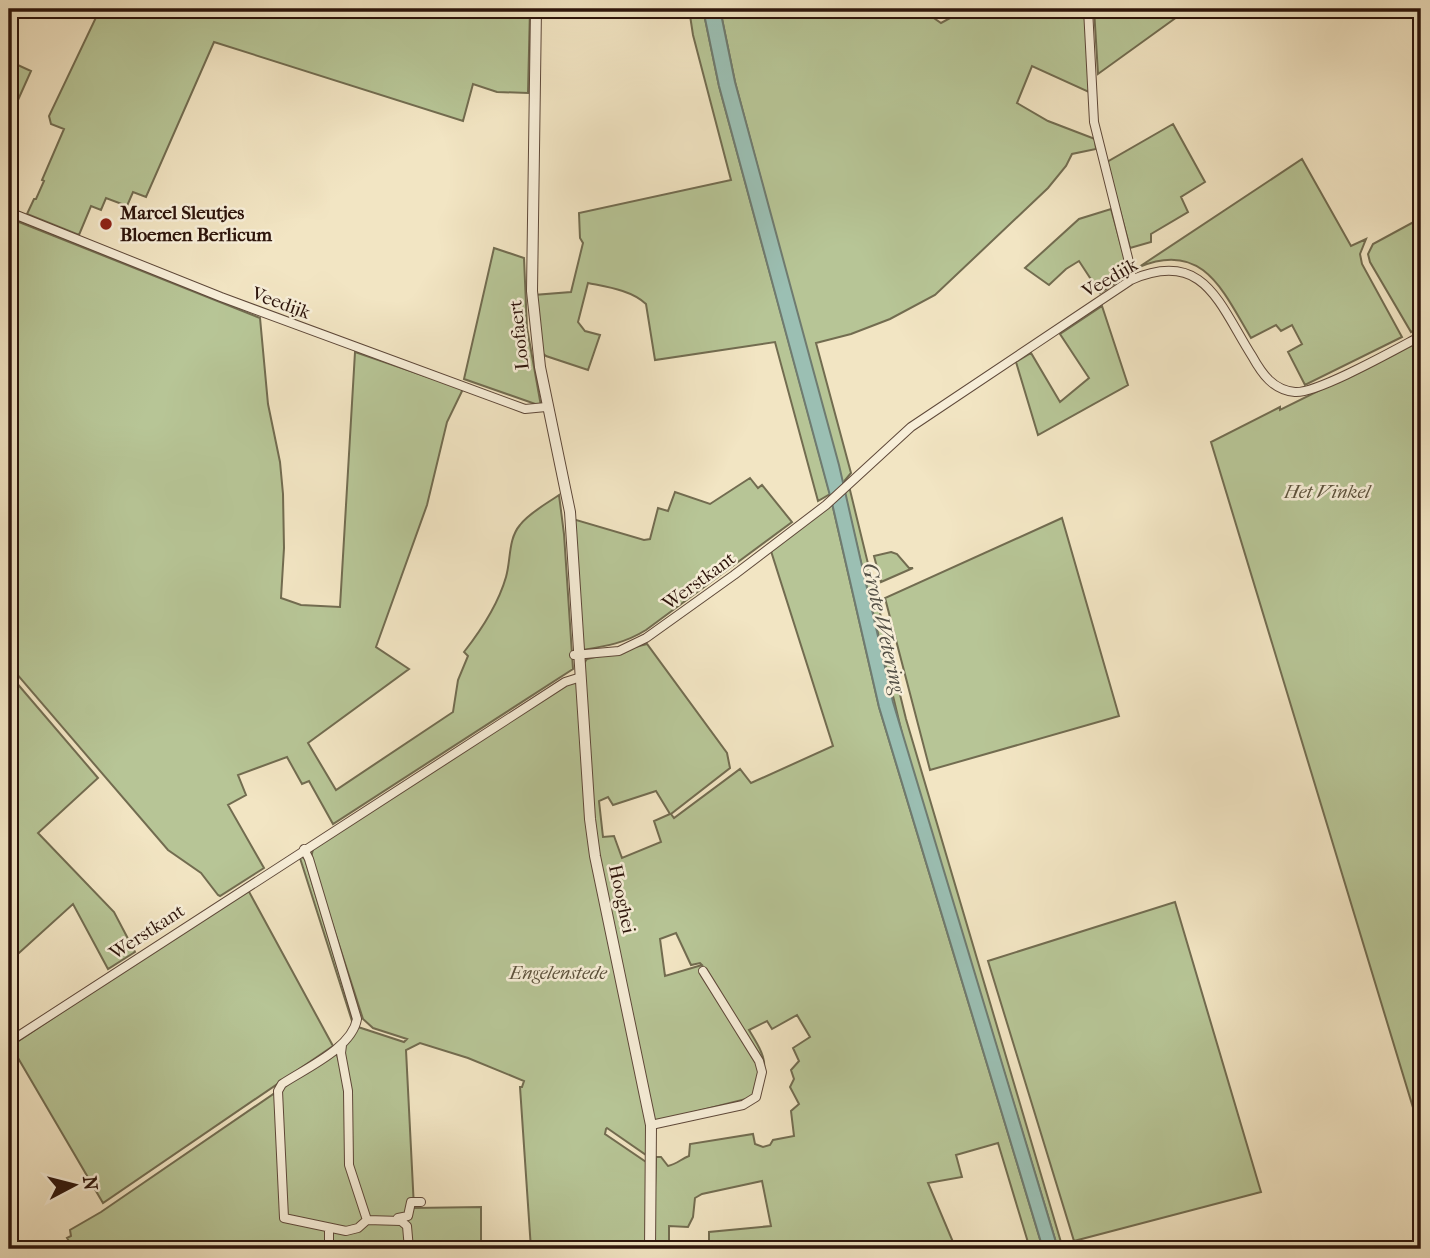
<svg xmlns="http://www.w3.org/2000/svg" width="1430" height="1258" viewBox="0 0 1430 1258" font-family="'IM FELL French Canon',serif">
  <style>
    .green { fill: #b7c596; stroke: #726c50; stroke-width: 2; fill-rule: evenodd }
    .water { fill: #9bbfb3; stroke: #6f7b70; stroke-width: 2 }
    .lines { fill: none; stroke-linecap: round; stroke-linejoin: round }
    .minor-casing { stroke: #5e4839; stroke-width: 10 }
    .tertiary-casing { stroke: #5e4839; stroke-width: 12 }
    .minor { stroke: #f7eed8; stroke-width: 8 }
    .tertiary { stroke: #f7eed8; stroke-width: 10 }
    .poi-dot { fill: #8f2418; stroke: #f7eed8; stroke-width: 2.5 }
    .labels { text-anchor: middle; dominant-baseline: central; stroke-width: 5; stroke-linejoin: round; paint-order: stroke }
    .poi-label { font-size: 19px; font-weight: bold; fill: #2d140b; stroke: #f7eed8; text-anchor: start }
    .street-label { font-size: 19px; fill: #2d140b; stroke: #f7eed8 }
    .park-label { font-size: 19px; font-style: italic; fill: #5d523c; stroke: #f7eed8 }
    .water-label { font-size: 21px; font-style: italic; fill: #545046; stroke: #f7eed8 }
  </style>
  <rect width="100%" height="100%" fill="#f2e5c3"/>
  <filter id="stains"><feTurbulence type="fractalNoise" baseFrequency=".00286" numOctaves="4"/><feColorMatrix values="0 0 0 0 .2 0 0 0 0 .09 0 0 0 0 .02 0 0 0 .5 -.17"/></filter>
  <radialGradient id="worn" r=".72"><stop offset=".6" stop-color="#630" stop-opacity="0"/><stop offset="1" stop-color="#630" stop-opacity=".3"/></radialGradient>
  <path class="green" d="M100,9H530L528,93L497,92L473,84L463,121L214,42L146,197L133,192L127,206L106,198L101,210L91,206L79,235L27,214L34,199H36L44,181L42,180L64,129L51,124L49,116Z
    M689,9H703L719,86L830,494L818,501L775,342L655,360L646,304C631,290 607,287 588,283L578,322L585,331L600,335L588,370L546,356L541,352L534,295L571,292L583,243L580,238L579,213L731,180L693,35Z
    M720,9H921L941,23L954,16L959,9H1086L1091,93L1032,66L1017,103L1048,121L1095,139L1096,149L1072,154L1066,166L1048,188L935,295L890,319L851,334L816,343L851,473L842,484L735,82Z
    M1094,9H1188L1098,74Z
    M9,61L31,71L9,120Z
    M1173,124L1205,182L1181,197L1188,212L1151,234V242L1130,248L1107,162Z
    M1302,159L1351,246L1366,239L1360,254L1362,264L1402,337L1305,385L1288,352L1302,344L1292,325L1281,331L1276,325L1251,338C1223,291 1203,240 1139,267Z
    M1111,209L1129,274L1100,293L1079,261L1066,269L1049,285L1025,268L1079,219Z
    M9,218L260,318L268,404L280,462L283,494L284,548L281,598L301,605L340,607L355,352L463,389L447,422L427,505L376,647L409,669L308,743L336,790L453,712L458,680L468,656L464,652C482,629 498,605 506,577C511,560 508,539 520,525C529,513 546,504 559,495L564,534L573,669L333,824L309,781L302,784L287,757L238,775L246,795L228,805L264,868L220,896L218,895L201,873L168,850L9,665Z
    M1421,218V326L1411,332L1370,262L1368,254L1373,244Z
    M494,248L524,258L527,328L541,406L464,379Z
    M1102,306L1128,385L1038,435L1016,362L1031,353L1060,402L1089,378L1060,334Z
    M1421,340V1134L1211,442L1280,407V410Z
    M750,478L758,488L762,485L792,522L646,630C625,643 607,646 583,650L573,519L644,540L650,539L658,508L668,511L675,492L710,504Z
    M849,486L906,719L1063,1249H1058L906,750L844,492Z
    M832,503L879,707L1043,1249H1030L998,1143L956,1155L962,1177L928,1183L956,1249H709V1232L771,1226L762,1181L702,1194L695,1198L693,1217L688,1227L669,1226V1249H653L656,1157H661L668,1166C677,1164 681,1159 689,1156L690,1144L753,1134L755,1144L763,1147L770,1145L773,1140L794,1136L791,1111L799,1104L790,1087L794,1079L791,1070L799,1061L793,1048L810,1037L797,1015L772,1029L767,1021L749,1030C768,1061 767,1062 758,1096L658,1121L649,1157L607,1128L606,1129L605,1134L649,1164L646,1249H531L520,1087H522L524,1081L468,1058L420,1043L406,1050L414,1208L481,1207V1249H74L67,1238L71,1236L70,1230L101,1212L336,1051L341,1069L345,1066L344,1045L358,1027L404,1042L407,1039L373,1028L363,1019L311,858L313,849L572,680L587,659L647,644L727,753L730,768L671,814L674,818L740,769L751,783L833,746L771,551ZM656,791L670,814L654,821L661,842L622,858L614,836L603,837L599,801L608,797L613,805ZM676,933L691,965L700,963L702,965L665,976L660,939Z
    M1062,518L1119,716L930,770L885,598Z
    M891,552L897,554L909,568H913L881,582L874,556Z
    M9,674L98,778L38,833L114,912L135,952L108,969L73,904L9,962Z
    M299,855L305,859L353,1018L352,1021Z
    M247,888L333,1046L103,1203L11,1046Z
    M1175,902L1261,1192L1074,1241L988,961Z"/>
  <path class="water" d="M703,9H720L735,82L839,465L893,702L1058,1249H1043L879,707L832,503L719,86Z"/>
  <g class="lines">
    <g class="minor-casing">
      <path id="minor" d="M1088,9L1094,122L1131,270V280
        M9,212L221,297L525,409L546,407
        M574,655L619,651L646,638L734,575L826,505L911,427L1131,280C1204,248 1219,304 1252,356C1262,374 1273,390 1295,392C1317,394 1398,348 1421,336
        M304,849L309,859L357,1019C352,1048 306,1068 282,1084L278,1091L284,1218L346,1231L358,1228L367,1220L401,1221L407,1226L409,1249
        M9,1042L565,682L581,677
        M342,1045L341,1053L348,1091L349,1165L367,1220
        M651,1125L743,1105L756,1097L762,1072L759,1061L703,971
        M398,1218L408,1216L411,1202H421
        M329,1229V1249
        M409,1246H432"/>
    </g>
    <g class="tertiary-casing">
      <path id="tertiary" d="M536,9L532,291L540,367L570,512L590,819L595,856L651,1125L650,1249"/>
    </g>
    <use href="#minor" class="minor"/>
    <use href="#tertiary" class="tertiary"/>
  </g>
  <circle class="poi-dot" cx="106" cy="224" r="7"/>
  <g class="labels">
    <g class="poi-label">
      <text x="120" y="213">Marcel Sleutjes<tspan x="120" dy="22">Bloemen Berlicum</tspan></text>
    </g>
    <g class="street-label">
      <text transform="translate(1110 278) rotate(-30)">Veedijk</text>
      <text transform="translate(281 303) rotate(20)">Veedijk</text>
      <text transform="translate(519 335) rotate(-96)">Loofaert</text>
      <text transform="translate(699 581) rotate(-36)">Werstkant</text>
      <text transform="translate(622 899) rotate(78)">Hooghei</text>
      <text transform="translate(147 932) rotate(-33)">Werstkant</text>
    </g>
    <g class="park-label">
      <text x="1327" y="492">Het Vinkel</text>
      <text x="558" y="973">Engelenstede</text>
    </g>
    <g class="water-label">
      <text transform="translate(884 628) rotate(77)">Grote Wetering</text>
    </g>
  </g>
  <rect width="1430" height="1258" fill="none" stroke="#f2e5c3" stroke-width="35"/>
  <rect x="10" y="10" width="1409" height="1237" fill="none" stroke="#2d140b" stroke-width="3.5"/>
  <rect x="18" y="18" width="1395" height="1223" fill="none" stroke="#2d140b" stroke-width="2"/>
  <g transform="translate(74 1185) rotate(83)" stroke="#f7eed8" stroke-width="5" paint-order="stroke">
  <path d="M0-5L12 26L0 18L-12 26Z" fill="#2d140b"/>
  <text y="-10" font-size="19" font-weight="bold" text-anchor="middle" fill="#2d140b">N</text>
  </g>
  <rect width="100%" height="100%" filter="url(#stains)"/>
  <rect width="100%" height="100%" fill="url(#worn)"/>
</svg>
